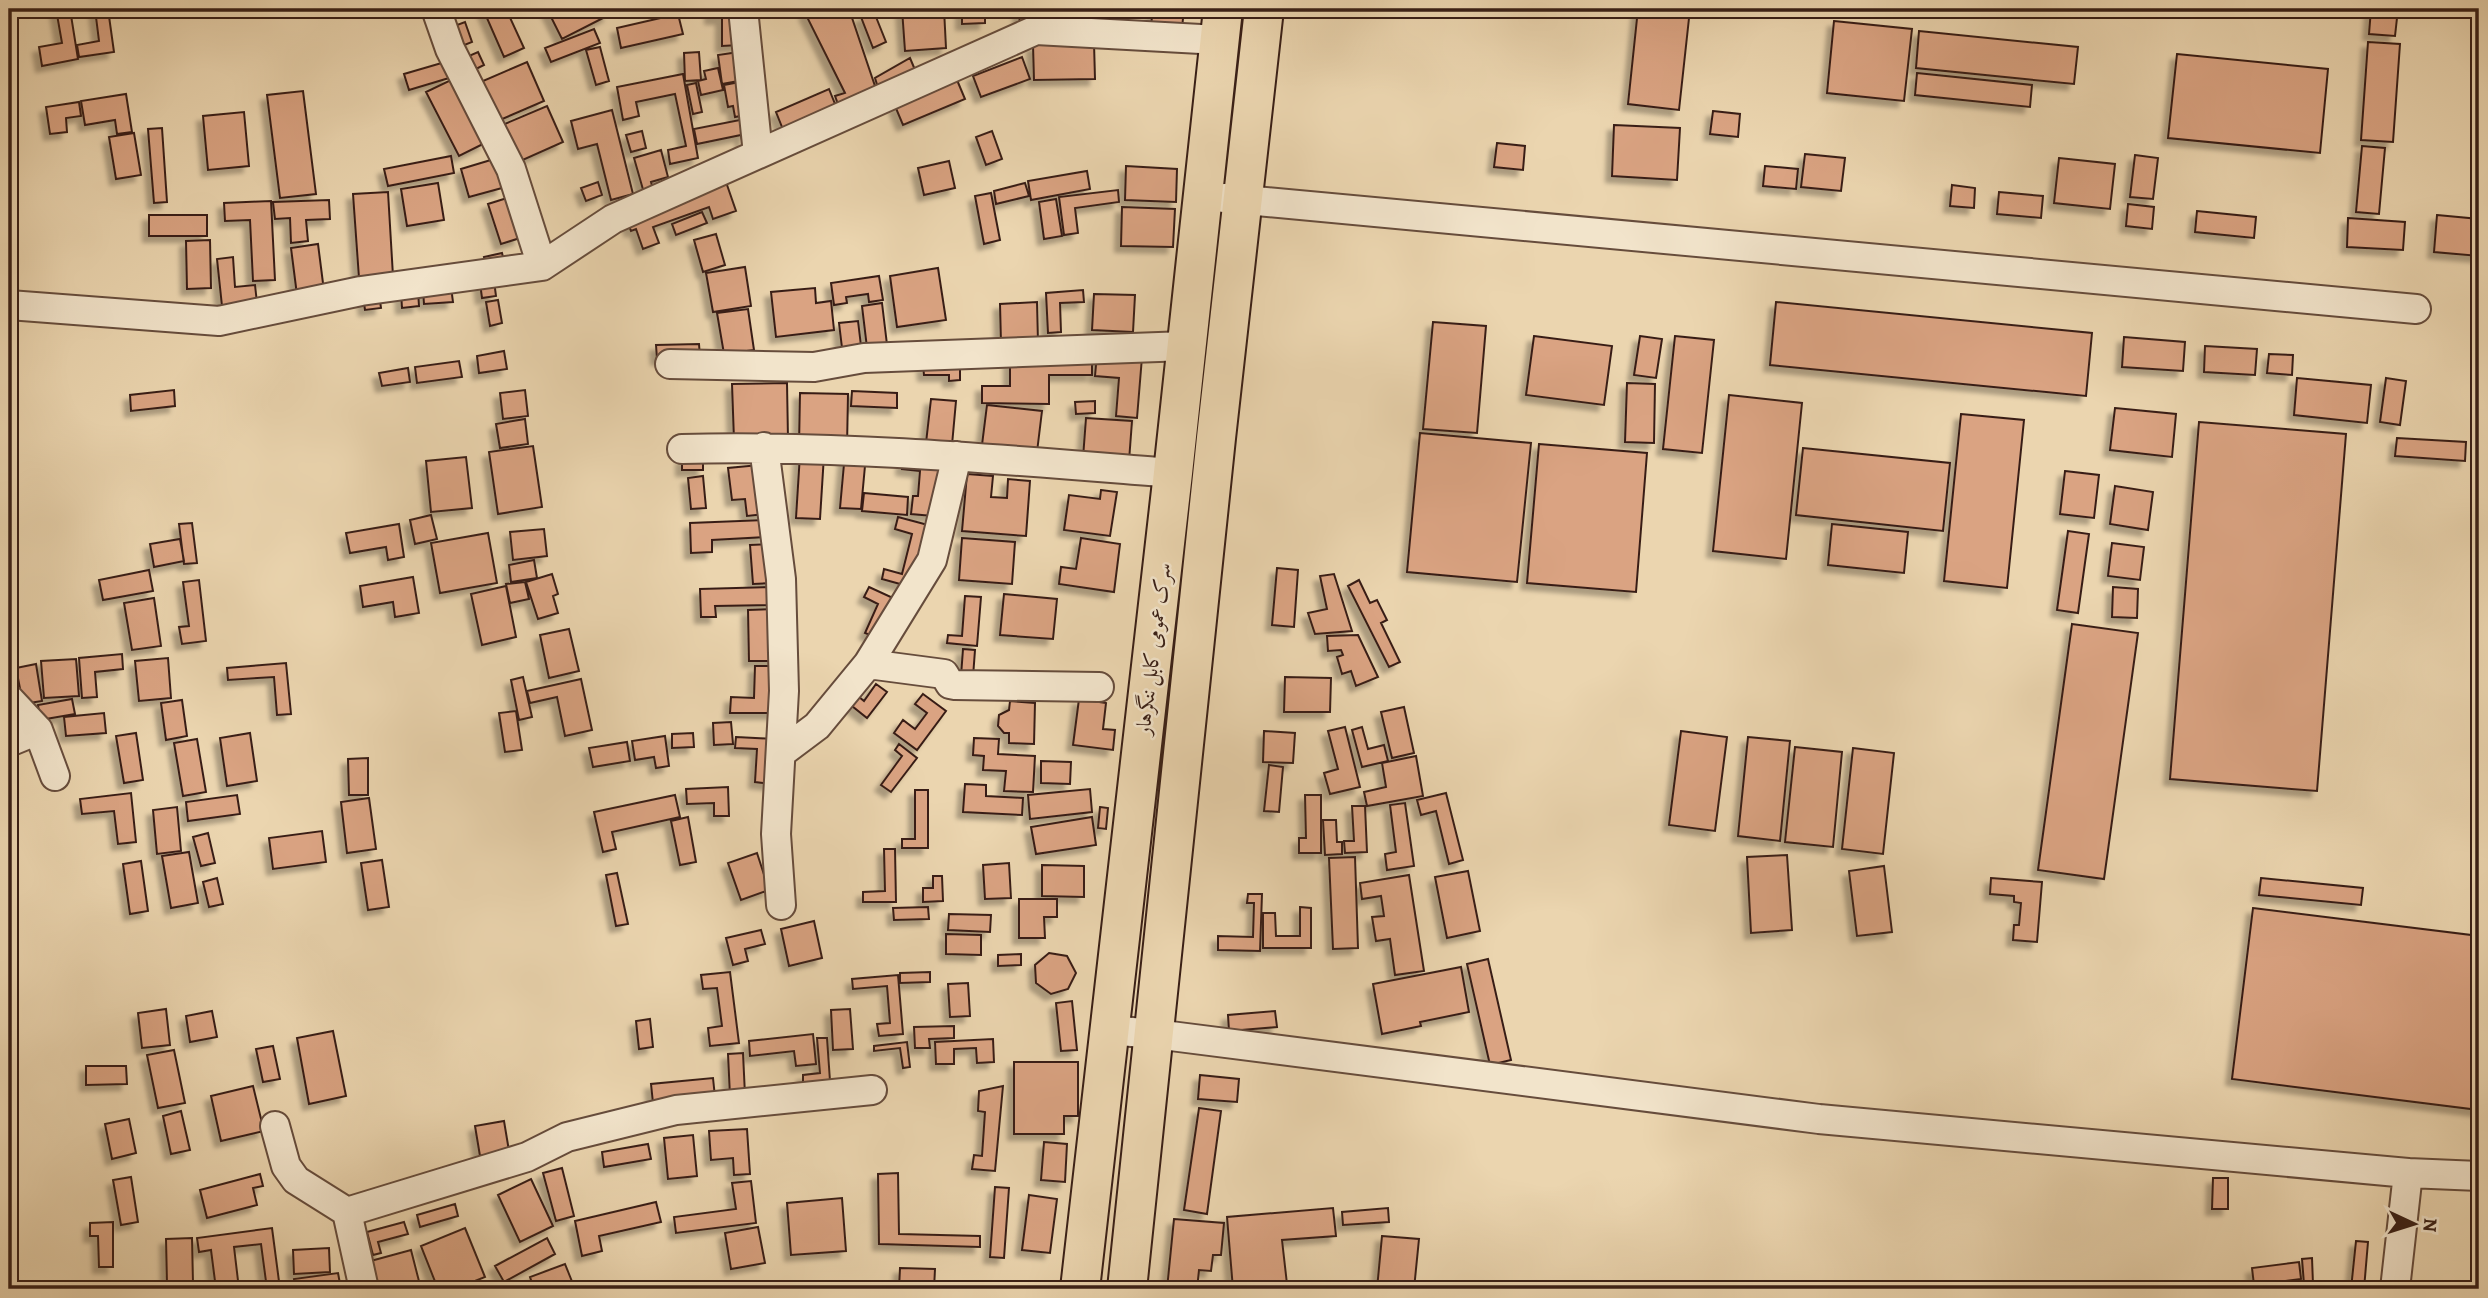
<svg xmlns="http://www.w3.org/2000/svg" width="2488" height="1298" viewBox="0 0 2488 1298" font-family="Alegreya,Amiri,serif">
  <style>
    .building { fill: #daa382; stroke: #391f16; stroke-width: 2; filter: url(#shadow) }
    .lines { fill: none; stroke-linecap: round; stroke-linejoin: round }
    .minor-casing { stroke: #664c3c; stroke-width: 32 }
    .highway-casing { stroke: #391f16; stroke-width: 42 }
    .minor { stroke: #f2e4cb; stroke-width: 28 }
    .highway { stroke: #ebd5af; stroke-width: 38 }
    .labels { text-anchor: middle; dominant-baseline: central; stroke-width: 5; stroke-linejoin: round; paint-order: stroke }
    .street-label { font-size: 21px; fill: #391f16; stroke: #f2e4cb }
  </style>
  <defs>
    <filter id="shadow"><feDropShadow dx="-6" dy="6" stdDeviation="2" flood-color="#0004"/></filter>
  </defs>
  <rect width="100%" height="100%" fill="#ebd5af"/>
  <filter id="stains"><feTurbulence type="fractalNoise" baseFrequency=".00286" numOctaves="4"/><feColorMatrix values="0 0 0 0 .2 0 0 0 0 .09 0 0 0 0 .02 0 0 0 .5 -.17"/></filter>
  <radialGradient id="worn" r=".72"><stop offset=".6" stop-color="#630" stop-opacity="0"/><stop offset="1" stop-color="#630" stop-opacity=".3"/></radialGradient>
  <path class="building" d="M56,9H70L78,59L42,66L39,47L62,43Z
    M95,9H108L114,52L79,57L77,45L99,41Z
    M483,9H506L524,48L504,57Z
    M547,9H606L609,15L562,39Z
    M711,9H739V45L722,46V18H711Z
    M812,9H849L878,95L841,112L835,96L845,93L805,13Z
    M902,9H944L946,48L905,51Z
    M962,9H985V23L962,24Z
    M1019,9H1043L1044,27L1020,28Z
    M1153,9H1184L1182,28L1151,25Z
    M1638,9H1690L1679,110L1628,104Z
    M2371,9H2398L2395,36L2369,34Z
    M874,12L886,42L873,48L861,17Z
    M678,14L683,34L621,48L617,28Z
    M1834,21L1912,29L1904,101L1827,93Z
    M465,22L472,42L457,48L449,28Z
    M594,29L600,43L551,62L545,48Z
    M1919,31L2078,47L2074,84L1916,68Z
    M2368,42L2400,44L2393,142L2361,140Z
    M1094,43L1095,79L1034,80L1033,45Z
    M600,47L609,81L596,85L586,50Z
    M478,52L484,65L468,73L462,59Z
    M699,52L701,80L685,81L684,53Z
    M739,52L744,80L722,84L718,55Z
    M2177,54L2328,69L2320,153L2168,138Z
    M1022,57L1030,79L981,97L973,76Z
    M910,58L918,77L880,94L875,78Z
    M445,62L449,78L409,90L404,74Z
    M527,62L544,101L493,123L476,84Z
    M718,68L723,90L701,95L698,81L706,79L704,71Z
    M1917,73L2032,85L2030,107L1915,95Z
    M683,74L698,158L670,164L668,150L686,146L675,94L636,102L639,116L623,120L617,87Z
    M453,79L485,143L459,156L426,92Z
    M957,80L965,99L903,125L895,106Z
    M745,81L751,114L735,117L733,106L728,107L724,85Z
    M696,83L702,112L693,114L687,85Z
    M829,89L839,114L786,137L776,112Z
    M303,91L316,194L280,198L267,95Z
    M126,94L132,132L117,134L115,120L85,125L81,101Z
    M79,102L81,116L66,118L67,132L50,134L46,107Z
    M547,106L563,142L516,163L500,126Z
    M612,110L633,194L611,200L597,144L578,149L571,121Z
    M1713,111L1740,114L1738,137L1710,134Z
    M244,112L249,166L208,170L203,116Z
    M750,118L743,145L741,135L697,144L694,129Z
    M1614,125L1680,128L1677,180L1612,176Z
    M162,128L167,202L154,203L148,129Z
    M642,131L646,148L631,152L626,135Z
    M992,131L1002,159L986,165L976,137Z
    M134,133L141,175L116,179L109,137Z
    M1497,143L1525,146L1523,170L1494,167Z
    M2362,146L2385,148L2379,214L2356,212Z
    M661,150L668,177L651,182L655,197L646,200L634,158Z
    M1805,154L1845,158L1841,191L1801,187Z
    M2135,155L2158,158L2153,199L2130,197Z
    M451,156L454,173L388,186L384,169Z
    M2059,158L2115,164L2110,209L2054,203Z
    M494,159L502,188L469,197L461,169Z
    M949,161L955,188L924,195L918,168Z
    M1126,166L1177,169L1176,202L1125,200Z
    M1765,166L1798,169L1796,189L1763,186Z
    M1087,171L1090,189L1031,200L1028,181Z
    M598,182L602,195L586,201L581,188Z
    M726,182L736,211L713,219L709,207L653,227L659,243L643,249L636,229L631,231L626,218Z
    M438,183L444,220L407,226L401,189Z
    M1025,183L1029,196L996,204L994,191Z
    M1952,185L1975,188L1974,208L1950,206Z
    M1118,190L1119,202L1075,208L1078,233L1064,235L1059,197Z
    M388,192L393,276L359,278L353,194Z
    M1999,192L2043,196L2041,218L1997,214Z
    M991,193L1000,240L984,244L975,196Z
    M507,198L520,238L501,244L488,204Z
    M1056,199L1062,236L1044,239L1039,202Z
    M329,200L330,219L306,220L308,241L291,243L290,218L275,219L273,202Z
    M271,201L275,280L253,281L250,220L225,221L224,203Z
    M2128,204L2154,207L2152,229L2126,226Z
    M1122,207L1175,209L1173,247L1121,246Z
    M2197,211L2256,217L2254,238L2195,232Z
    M702,212L707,223L676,235L672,224Z
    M149,215H207V236H149Z
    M2437,215L2479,219V256L2434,252Z
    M2348,218L2405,222L2403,250L2347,247Z
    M716,234L725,265L703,272L694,240Z
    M210,240L211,288L187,289L186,241Z
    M318,244L324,291L297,295L291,248Z
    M502,253L505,265L487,269L484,257Z
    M233,257L235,287L255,285L257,303L222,306L217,259Z
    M745,267L751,306L713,312L706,273Z
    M938,268L946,320L897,327L890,276Z
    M879,276L883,300L869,302L868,294L846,297L847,303L834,305L831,283Z
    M494,281L496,296L482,298L480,283Z
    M451,287L453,302L424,304L423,290Z
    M815,288L816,303L831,301L834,330L776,337L771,292Z
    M1083,290L1084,302L1060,303L1061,332L1048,333L1046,293Z
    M418,291L419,306L402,308L401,292Z
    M379,294L381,308L365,310L363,297Z
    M1094,294L1135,295L1133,332L1092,330Z
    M498,300L502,323L490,326L486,302Z
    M1037,302L1038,342L1001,343L1000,304Z
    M1776,302L2092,333L2086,396L1770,365Z
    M882,303L888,353L868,356L862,306Z
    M748,309L754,350L724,354L717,313Z
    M858,321L862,354L843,356L839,323Z
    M1433,322L1486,326L1477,433L1423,429Z
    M1534,336L1612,346L1604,405L1526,395Z
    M1640,336L1662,339L1656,378L1634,375Z
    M1675,336L1714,340L1702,453L1663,449Z
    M2124,337L2185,342L2183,371L2122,367Z
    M699,344L700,357L657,359L656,345Z
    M2205,346L2257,349L2255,375L2204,372Z
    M504,351L507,369L479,373L477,356Z
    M1097,354L1142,357L1137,418L1116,416L1119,378L1095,376Z
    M2269,354L2293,355L2292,375L2267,373Z
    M1010,357H1092V375H1049V404L982,403V386H1010Z
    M459,361L462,377L417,383L415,367Z
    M923,365H960V380L949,381V375H924Z
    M408,368L410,382L382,386L379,373Z
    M2297,378L2371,385L2367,423L2294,415Z
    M2386,378L2406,381L2400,425L2380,422Z
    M787,383L788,439L734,440L732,384Z
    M1627,383L1655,384L1654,443L1625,442Z
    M174,390L175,406L131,411L130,395Z
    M525,390L528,416L503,419L500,393Z
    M852,391L897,393V408L851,406Z
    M800,393L848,394L847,447L799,446Z
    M1729,395L1802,403L1786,559L1713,551Z
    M931,399L956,401L952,445L926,443Z
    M1095,401V413L1076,414L1075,402Z
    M987,405L1042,411L1037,452L982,445Z
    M2115,408L2176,414L2172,457L2110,450Z
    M1961,414L2024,420L2007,588L1944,581Z
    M1086,418L1132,421L1129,461L1083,458Z
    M525,419L528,444L500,448L496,424Z
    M2199,422L2346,434L2317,791L2170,779Z
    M1420,433L1531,443L1517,582L1407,572Z
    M2397,438L2466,442L2465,461L2395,456Z
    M1539,444L1647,453L1636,592L1527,583Z
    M533,446L542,507L498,514L489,452Z
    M1803,448L1950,463L1943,531L1796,515Z
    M845,453L866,455L861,509L840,508Z
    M800,454L824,455L820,519L796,518Z
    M466,457L472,508L431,512L426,461Z
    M903,457L948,462L933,516L911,514L913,496H918L920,471L902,469Z
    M682,458H703V470H682Z
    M759,465L765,514L747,516L745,499L732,500L728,468Z
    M2065,471L2099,475L2094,518L2060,514Z
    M967,474L993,476L991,497L1007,498L1008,479L1030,481L1026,536L962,531Z
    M703,476L706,508L691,509L688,478Z
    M2115,486L2153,492L2148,530L2110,524Z
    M1101,490L1117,492L1110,536L1064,530L1069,495L1100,499Z
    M864,493L908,497L907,515L862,511Z
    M431,515L437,539L415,544L410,520Z
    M898,517L928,525L911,587L882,579L884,569L902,574L912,534L895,529Z
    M765,520L766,537L712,540V552L691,553L690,523Z
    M192,523L197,563L184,564L179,524Z
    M399,524L404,557L388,560L386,547L350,553L346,533Z
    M1832,524L1908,532L1904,573L1828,565Z
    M544,529L547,556L513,560L510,532Z
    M2068,531L2089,534L2078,613L2057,610Z
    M488,533L497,583L440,593L431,543Z
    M962,538L1015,542L1012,584L959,580Z
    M1081,538L1120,544L1114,592L1059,584L1061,567L1076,569Z
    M180,539L184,561L154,567L150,544Z
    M2112,543L2144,547L2140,580L2108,576Z
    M771,544L774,583L753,584L750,545Z
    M534,560L537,578L511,582L509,565Z
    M1277,568L1298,570L1294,627L1272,625Z
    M149,570L153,591L103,600L99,580Z
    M552,574L558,594L553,596L558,613L538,619L526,582Z
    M1334,574L1352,631L1315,634L1308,613L1327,609L1320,576Z
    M413,577L419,613L395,617L393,602L363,607L360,586Z
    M199,580L206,641L182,644L179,627L189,626L183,582Z
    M1359,580L1370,603L1377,600L1387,620L1381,623L1400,662L1389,667L1348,586Z
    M525,582L529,599L510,603L506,584Z
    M506,586L516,637L482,645L471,594Z
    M772,587V605L715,606L716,617H701L700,589Z
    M869,587L893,598L875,637L865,633L878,604L864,597Z
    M2113,587L2138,589L2137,618L2112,617Z
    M1004,594L1057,599L1053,639L1000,635Z
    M965,596L981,597L977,646L947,643L948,635L962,636Z
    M154,598L161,646L132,650L124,603Z
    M775,609L777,661H749L748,610Z
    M2072,624L2138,633L2104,879L2038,870Z
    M569,629L579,671L549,678L540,635Z
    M1358,635L1378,677L1356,686L1351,671L1342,674L1337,657L1343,655L1341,650L1328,651L1327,636Z
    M963,649L975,650L973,677L961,676Z
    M122,654L123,669L95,672L97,697L82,698L79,658Z
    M168,658L171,698L139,701L135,661Z
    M76,659L79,696L44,698L41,661Z
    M286,663L291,714L277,715L274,677L228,680L227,668Z
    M36,664L42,701L23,704L16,668Z
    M755,666H777L776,713H730L731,697L754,698Z
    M523,677L532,717L519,720L511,680Z
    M1285,677L1331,678L1330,712H1284Z
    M581,679L592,730L565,736L557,697L530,703L527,691Z
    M876,684L887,692L867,718L852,706L859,697L864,701Z
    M923,694L946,711L917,750L894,733L903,720L915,729L927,713L915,704Z
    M72,699L75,714L40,720L38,705Z
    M1079,699L1106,703L1103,729L1115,730L1113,750L1073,745Z
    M182,700L187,736L166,740L161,703Z
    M1010,701L1035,703L1034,744L1009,743V733H1004L998,726L999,715L1009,710Z
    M1404,707L1414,753L1392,758L1381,712Z
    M516,711L522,750L505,752L499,713Z
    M104,713L106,733L66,736L64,717Z
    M731,722L733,744L714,745L713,723Z
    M1345,727L1360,787L1330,794L1324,773L1338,769L1328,731Z
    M1362,727L1368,749L1384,745L1388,761L1362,767L1352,730Z
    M1264,731L1295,733L1293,763L1263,762Z
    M1681,731L1727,737L1715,831L1669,825Z
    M136,733L143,780L124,783L116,736Z
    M250,733L257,781L227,786L220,738Z
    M693,733L694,747L672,748V734Z
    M665,736L669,766L656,768L654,757L635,760L632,741Z
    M736,737L774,739L771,784L755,782L757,749L735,748Z
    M1748,737L1790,741L1780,841L1738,836Z
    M974,738L999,739L998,754L1035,756L1033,792L1004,791L1006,771L983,770L984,756L973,755Z
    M197,739L206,792L183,796L174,743Z
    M627,742L630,761L593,767L589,748Z
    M899,744L917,758L891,792L881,785L902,756L895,750Z
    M1795,747L1842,752L1833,847L1785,842Z
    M1853,748L1894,753L1883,854L1842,849Z
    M1416,756L1423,796L1367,806L1364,792L1386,787L1382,763Z
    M368,758V795H349L348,759Z
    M1041,761L1071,762L1070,784L1041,783Z
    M1269,765L1283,767L1279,812L1264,811Z
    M965,784L986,785V796L1023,798L1022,815L963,812Z
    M728,787L729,816H714V803L687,804L686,789Z
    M1090,789L1092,812L1030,819L1028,795Z
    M915,790H928V848H902V839H915Z
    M131,793L136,842L118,844L114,811L82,814L80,799Z
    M1446,793L1463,860L1449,864L1436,811L1421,815L1417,800Z
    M237,795L240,814L188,821L186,802Z
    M675,795L680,817L612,832L616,849L603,852L594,812Z
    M1305,795H1321V853H1299V838H1306Z
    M369,798L376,849L347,853L341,802Z
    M1405,803L1414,866L1387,870L1385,854L1396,852L1390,805Z
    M1352,806H1365L1367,852L1345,853L1344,841H1354Z
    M177,807L181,851L157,854L153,810Z
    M1100,807L1108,808L1106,829L1098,828Z
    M688,817L696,862L680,865L671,821Z
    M1092,817L1096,845L1036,854L1031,827Z
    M1323,820H1336L1337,842H1342V854L1325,855Z
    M322,831L326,862L273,869L269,838Z
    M208,833L215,863L201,866L193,837Z
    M884,849H895L896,902H863V892L885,891Z
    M189,852L198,903L171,908L162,856Z
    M757,853L769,890L741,900L728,863Z
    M1787,855L1792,930L1751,933L1747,857Z
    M1355,857L1358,948L1333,949L1329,858Z
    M382,860L389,907L368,910L361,863Z
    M141,861L148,911L130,914L123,864Z
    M1009,863L1011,898L985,899L983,865Z
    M1042,865L1084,866V897L1042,896Z
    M1884,866L1892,932L1857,936L1849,871Z
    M1468,871L1480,931L1447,938L1435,877Z
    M617,873L628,924L616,926L606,875Z
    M1409,875L1424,971L1395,975L1390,939L1376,941L1372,917L1384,916L1381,896L1362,899L1360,883Z
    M933,876H942L943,901L923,902V888H933Z
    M217,878L223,904L209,907L203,882Z
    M1991,878L2042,882L2037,942L2013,940L2014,925H2019L2021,903L2014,902V896L1990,894Z
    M2261,878L2363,888L2361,905L2259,895Z
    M1248,894H1262L1260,951L1218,950V936L1253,937L1254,903H1247Z
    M1019,899H1057V917H1044L1045,938H1019Z
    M928,907L929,919L894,920L893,908Z
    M1300,907L1311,908V948H1263V913H1275L1276,936H1300Z
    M2253,908L2479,936V1110L2232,1079Z
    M949,914L991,915L990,932L948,930Z
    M814,921L822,958L789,966L781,929Z
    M761,930L765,944L745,949L748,961L733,965L726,938Z
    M946,934L981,935V955L946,954Z
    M1049,953L1067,956L1076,973L1068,989L1051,994L1036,983L1035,965Z
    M1021,954V965L998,966V955Z
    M1488,959L1511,1060L1490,1065L1467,964Z
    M1461,967L1469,1012L1420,1022L1421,1026L1382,1034L1373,984Z
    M730,972L739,1043L710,1046L708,1028L722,1026L717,988L703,989L701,975Z
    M930,972V982L900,983V973Z
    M898,975L903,1034L879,1036L877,1024L890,1023L887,986L853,989L852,979Z
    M968,983L970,1016L950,1017L948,984Z
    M1072,1001L1077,1050L1061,1051L1056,1003Z
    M166,1009L170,1045L142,1048L138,1013Z
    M850,1009L853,1049L833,1050L831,1010Z
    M212,1011L217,1037L190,1042L186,1016Z
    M1275,1011L1277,1027L1229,1031L1228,1015Z
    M650,1019L653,1047L639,1049L636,1021Z
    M954,1026V1038L929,1039L930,1048H915L914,1027Z
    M333,1031L346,1096L309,1104L297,1038Z
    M813,1034L816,1064L796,1066L794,1051L750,1056L749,1041Z
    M817,1038H827L830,1081L803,1083V1075L820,1073Z
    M993,1039L994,1062L977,1063L976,1048L954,1049V1064H936L935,1042Z
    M907,1042L910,1067L903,1068L900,1048L874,1051V1046Z
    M273,1046L280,1079L263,1082L256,1049Z
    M174,1050L185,1103L158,1108L147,1055Z
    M743,1053L745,1095L730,1096L728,1054Z
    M1014,1062H1078V1116H1064V1134H1014Z
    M86,1066H126L127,1084L86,1085Z
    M1200,1075L1239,1079L1237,1102L1198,1099Z
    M713,1078L715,1097L653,1103L651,1084Z
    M253,1086L264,1131L221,1141L211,1096Z
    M1003,1086L995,1171L972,1169L974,1155L982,1156L985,1112L978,1111L979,1091Z
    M1199,1108L1221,1111L1207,1214L1184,1210Z
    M181,1111L190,1150L171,1154L163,1116Z
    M129,1119L136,1153L112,1159L105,1124Z
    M504,1121L509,1151L480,1156L475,1126Z
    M747,1129L750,1174L734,1175L733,1158L711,1160L709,1131Z
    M693,1135L697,1176L668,1179L664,1138Z
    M1044,1142L1067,1144L1065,1182L1041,1180Z
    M648,1144L651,1159L604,1167L602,1152Z
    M562,1168L574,1216L556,1221L543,1173Z
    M898,1173L899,1234L980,1236V1247L879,1244L878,1174Z
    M260,1174L263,1186L253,1188L257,1205L207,1218L200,1190Z
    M131,1177L138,1222L121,1225L113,1180Z
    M2213,1178H2228V1209H2212Z
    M531,1179L553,1226L520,1242L498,1195Z
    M751,1181L756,1223L676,1233L674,1217L736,1209L732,1183Z
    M995,1187L1009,1188L1004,1258L990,1257Z
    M1029,1195L1057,1199L1050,1253L1022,1250Z
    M842,1198L846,1251L791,1255L787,1203Z
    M656,1202L661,1222L599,1236L602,1251L582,1256L575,1221Z
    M455,1204L458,1216L420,1227L417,1215Z
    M1333,1208L1336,1236L1282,1240L1287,1284L1233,1289L1227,1217Z
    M1388,1208L1389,1222L1343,1225L1342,1212Z
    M1174,1219L1224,1223L1221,1255H1213L1211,1271L1199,1270L1197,1289H1167Z
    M113,1222V1267H99L98,1236H90V1223Z
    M404,1222L408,1234L378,1242L381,1253L373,1255L367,1232Z
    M758,1227L765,1263L731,1269L725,1233Z
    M272,1228L280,1289H267L261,1244L234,1247L239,1289H216L211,1250L199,1252L197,1238Z
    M465,1228L485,1277L455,1289H438L421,1246Z
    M1382,1236L1419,1239L1414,1289H1377Z
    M192,1238L193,1283H167L166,1239Z
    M547,1238L555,1254L504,1282L495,1266Z
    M2356,1241L2368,1242L2364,1289H2351Z
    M329,1248L330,1272L294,1274L293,1250Z
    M411,1250L421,1289H375L367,1262Z
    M2312,1258L2313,1284H2304L2302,1259Z
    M2299,1262L2301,1279L2254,1285L2252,1268Z
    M565,1264L575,1289H534L530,1277Z
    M900,1268L935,1269L934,1289H899Z
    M338,1273L341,1289H295L294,1279Z
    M488,1283L491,1289H473Z"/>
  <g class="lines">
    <g class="minor-casing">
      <path id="minor" d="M436,9L450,49L511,169L542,266
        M743,9L758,154
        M1224,198L2416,309
        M9,305L219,321L361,291L542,266L613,219L1036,30L1219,40
        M670,364L814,367L864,358L1186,346
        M764,447L781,579L784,691L776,834L781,905
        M682,449C846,445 1009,460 1173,473
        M868,664L944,674L950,684L955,685L1099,687
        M9,699L38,730L55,776
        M9,742L38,730
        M781,753L817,726L868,664L932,560L957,456
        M1109,1030L1155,1034L1819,1119L2408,1173L2479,1176
        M275,1126L286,1166L296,1180L347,1212L527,1157L567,1137L676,1110L872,1090
        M347,1212L364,1289
        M2395,1289L2408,1173"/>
    </g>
    <g class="highway-casing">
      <path id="highway" d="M1080,1289L1173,473L1223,9
        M1127,1289L1216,438L1264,9"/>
    </g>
    <use href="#minor" class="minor"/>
    <use href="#highway" class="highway"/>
  </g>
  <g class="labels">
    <g class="street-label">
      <text transform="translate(1153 649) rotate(-83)">سرک عمومی کابل ننگرهار</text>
    </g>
  </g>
  <rect width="2488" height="1298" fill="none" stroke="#ebd5af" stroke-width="35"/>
  <rect x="10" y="10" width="2467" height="1277" fill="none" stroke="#391f16" stroke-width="3.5"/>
  <rect x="18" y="18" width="2453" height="1263" fill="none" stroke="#391f16" stroke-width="2"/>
  <g transform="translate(2414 1224) rotate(94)" stroke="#f2e4cb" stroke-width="5" paint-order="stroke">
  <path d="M0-5L12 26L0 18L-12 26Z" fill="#391f16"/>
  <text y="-10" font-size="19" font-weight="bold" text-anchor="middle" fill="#391f16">N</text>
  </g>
  <rect width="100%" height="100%" filter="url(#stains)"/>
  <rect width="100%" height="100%" fill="url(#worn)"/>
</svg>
